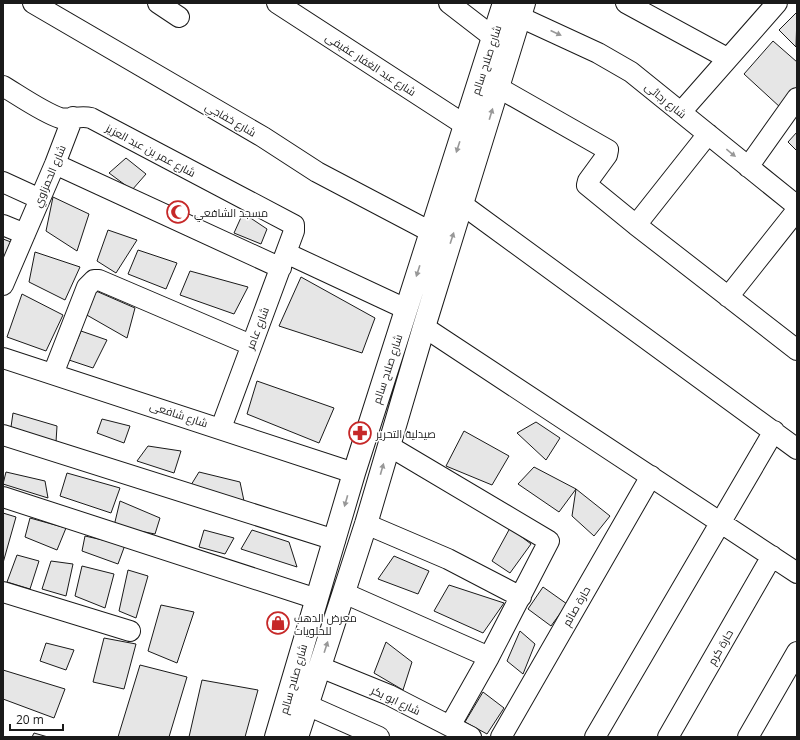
<svg xmlns="http://www.w3.org/2000/svg" width="800" height="740" viewBox="0 0 800 740" font-family="'Open Sans',Cairo,sans-serif">
  <style>
    .building { fill: #e6e6e6; stroke: #1a1a1a }
    .lines { fill: none; stroke-linecap: round; stroke-linejoin: round }
    .minor-casing { stroke: #1a1a1a; stroke-width: 22 }
    .major-casing { stroke: #1a1a1a; stroke-width: 24 }
    .minor { stroke: #fff; stroke-width: 20 }
    .major { stroke: #fff; stroke-width: 22 }
    .oneway { fill: #989898 }
    .labels { text-anchor: middle; dominant-baseline: central; stroke-width: 3; stroke-linejoin: round; paint-order: stroke }
    .street-label { font-size: 11px; fill: #1a1a1a; stroke: #fff }
    .poi-label { font-size: 11px; fill: #1a1a1a; stroke: #fff; text-anchor: start }
  </style>
  <rect width="100%" height="100%" fill="#fff"/>
  <path class="building" d="M796,13L797,14L796,47L779,30Z
    M773,41L797,62V90L781,108L744,74Z
    M797,132V151L788,142Z
    M126,158L146,174L132,190L109,173Z
    M53,197L89,214L77,251L46,231Z
    M243,213L267,229L261,244L234,233Z
    M108,230L137,240L116,273L97,261Z
    M3,239L11,242L3,262Z
    M138,250L177,263L166,289L128,274Z
    M35,252L80,267L65,300L29,282Z
    M190,271L248,287L234,314L180,295Z
    M301,277L375,318L362,353L279,326Z
    M96,291L135,308L127,338L85,314Z
    M22,294L63,315L46,351L7,337Z
    M81,331L107,340L93,368L69,360Z
    M257,381L334,408L319,443L247,414Z
    M13,413L57,426L56,442L11,427Z
    M102,419L130,426L124,443L97,433Z
    M536,422L560,438L546,460L517,433Z
    M464,431L509,456L492,485L446,466Z
    M148,446L181,451L174,473L137,461Z
    M534,467L576,489L559,512L518,484Z
    M6,472L45,481L48,498L3,484Z
    M199,472L240,482L244,501L191,485Z
    M67,473L120,488L111,513L60,496Z
    M576,489L610,516L594,536L572,516Z
    M120,501L160,518L155,534L114,526Z
    M3,513L16,517L3,563Z
    M30,518L66,528L57,550L25,537Z
    M510,528L531,544L510,573L492,561Z
    M204,530L234,538L225,554L199,547Z
    M252,530L289,542L297,567L241,549Z
    M85,536L125,545L118,564L82,551Z
    M17,555L39,561L30,589L7,582Z
    M394,556L429,571L418,594L378,579Z
    M51,561L73,564L66,596L42,589Z
    M82,566L114,574L105,608L75,596Z
    M128,570L148,576L136,618L119,611Z
    M449,585L504,603L483,633L434,611Z
    M543,587L567,604L551,626L528,609Z
    M161,605L194,612L177,663L148,651Z
    M520,631L535,644L523,674L507,661Z
    M104,638L136,644L124,689L93,682Z
    M386,642L412,662L403,690L374,673Z
    M46,643L74,650L66,670L40,661Z
    M140,665L187,677L169,737H118Z
    M3,670L65,689L54,718L3,699Z
    M202,680L258,690L245,737H189Z
    M483,692L504,708L487,734L465,722Z
    M34,733L48,737H32Z"/>
  <g class="lines">
    <g class="minor-casing">
      <path id="minor" d="M33,3L263,137L317,172L431,232
        M158,3L179,17
        M277,3L465,125
        M449,3L493,37
        M626,3L727,58
        M520,17L598,53L631,72L797,206
        M3,86C18,95 44,113 60,118C71,120 80,115 91,118L294,225V231L221,428
        M499,88L608,150L607,155L588,181L587,185L636,225
        M681,112L777,3
        M708,134L636,225L797,350
        M55,164L281,268
        M748,167L797,98
        M3,182L40,199
        M463,205L797,449
        M3,225L25,234
        M286,253L406,309
        M3,285L55,164L73,117
        M728,297L797,210
        M424,327L797,573
        M3,358L354,473
        M53,374L87,287L94,280H99L251,345
        M3,435L335,540
        M389,446L549,541L489,657L450,726
        M3,497L317,599
        M366,524L448,559L521,597
        M3,592L130,631
        M344,593L489,657
        M320,667L389,695L471,737
        M307,705L379,737
        M501,737L651,476
        M595,737L774,431
        M668,737L772,556
        M748,737L797,652"/>
    </g>
    <g class="major-casing">
      <path id="major" d="M276,737L354,473L504,3
        M297,737L366,524L424,327L524,3"/>
    </g>
    <use href="#minor" class="minor"/>
    <use href="#major" class="major"/>
  </g>
  <defs><path id="oneway-solid" d="M-6-.8H1V-3.2L6.5 0L1 3.2V.8H-6Z"/></defs>
  <g class="oneway">
    <use href="#oneway-solid" transform="translate(556 33) rotate(25)"/>
    <use href="#oneway-solid" transform="translate(491 114) rotate(-73)"/>
    <use href="#oneway-solid" transform="translate(458 147) rotate(108)"/>
    <use href="#oneway-solid" transform="translate(731 153) rotate(39)"/>
    <use href="#oneway-solid" transform="translate(452 238) rotate(-72)"/>
    <use href="#oneway-solid" transform="translate(418 271) rotate(108)"/>
    <use href="#oneway-solid" transform="translate(382 469) rotate(-74)"/>
    <use href="#oneway-solid" transform="translate(346 501) rotate(106)"/>
    <use href="#oneway-solid" transform="translate(326 647) rotate(-72)"/>
  </g>
  <defs>
    <g id="mosque-ring" transform="scale(1.15)"><circle r="9.5" fill="#fff" stroke="#c62828" stroke-width="1.5"/><path d="M3.5-4.9A6 6 0 1 0 3.5 4.9A5 5 0 1 1 3.5-4.9Z" fill="#c62828"/></g>
    <g id="pharmacy-ring" transform="scale(1.15)"><circle r="9.5" fill="#fff" stroke="#c62828" stroke-width="1.5"/><path d="M-2-6h4v4h4v4h-4v4h-4v-4h-4v-4h4Z" fill="#c62828"/></g>
    <g id="shop-ring" transform="scale(1.15)"><circle r="9.5" fill="#fff" stroke="#c62828" stroke-width="1.5"/><path d="M-5-2.5h2.3a2.7 3.5 0 0 1 5.4 0H5L5.5 6h-11ZM-1.5-2.5h3a1.5 2.3 0 0 0-3 0Z" fill="#c62828"/></g>
  </defs>
  <g fill-rule="evenodd">
    <use href="#mosque-ring" x="178" y="212"/>
    <use href="#pharmacy-ring" x="360" y="433"/>
    <use href="#shop-ring" x="278" y="623"/>
  </g>
  <g class="labels">
    <g class="street-label">
      <text transform="translate(486 60) rotate(-72)">شارع صلاح سالم</text>
      <text transform="translate(371 64) rotate(33)">شارع عبد الغفار عفيفى</text>
      <text transform="translate(666 100) rotate(39)">شارع رجائى</text>
      <text transform="translate(231 119) rotate(30)">شارع خفاجي</text>
      <text transform="translate(151 150) rotate(28)">شارع عمر بن عبد العزيز</text>
      <text transform="translate(49 176) rotate(-67)">شارع الحمزاوي</text>
      <text transform="translate(257 328) rotate(-69)">شارع عامر</text>
      <text transform="translate(387 369) rotate(-72)">شارع صلاح سالم</text>
      <text transform="translate(179 414) rotate(18)">شارع شافعى</text>
      <text transform="translate(576 606) rotate(-60)">حارة صائم</text>
      <text transform="translate(720 647) rotate(-60)">حارة كرم</text>
      <text transform="translate(293 679) rotate(-74)">شارع صلاح سالم</text>
      <text transform="translate(396 700) rotate(25)">شارع ابو بكر</text>
    </g>
    <g class="poi-label">
      <text x="194" y="212">مسجد الشافعي</text>
      <text x="376" y="433">صيدلية التحرير</text>
      <text x="294" y="617">معرض الدهب<tspan x="294" dy="13">للحلويات</tspan></text>
    </g>
  </g>
  <rect width="800" height="740" fill="none" stroke="#1a1a1a" stroke-width="8"/>
  <path d="M10 724v6h53v-6" fill="none" stroke="#1a1a1a" stroke-width="2"/>
  <text x="16" y="724" font-size="12" fill="#1a1a1a" stroke="#ffffff" stroke-width="3" paint-order="stroke">20 m</text>
</svg>
